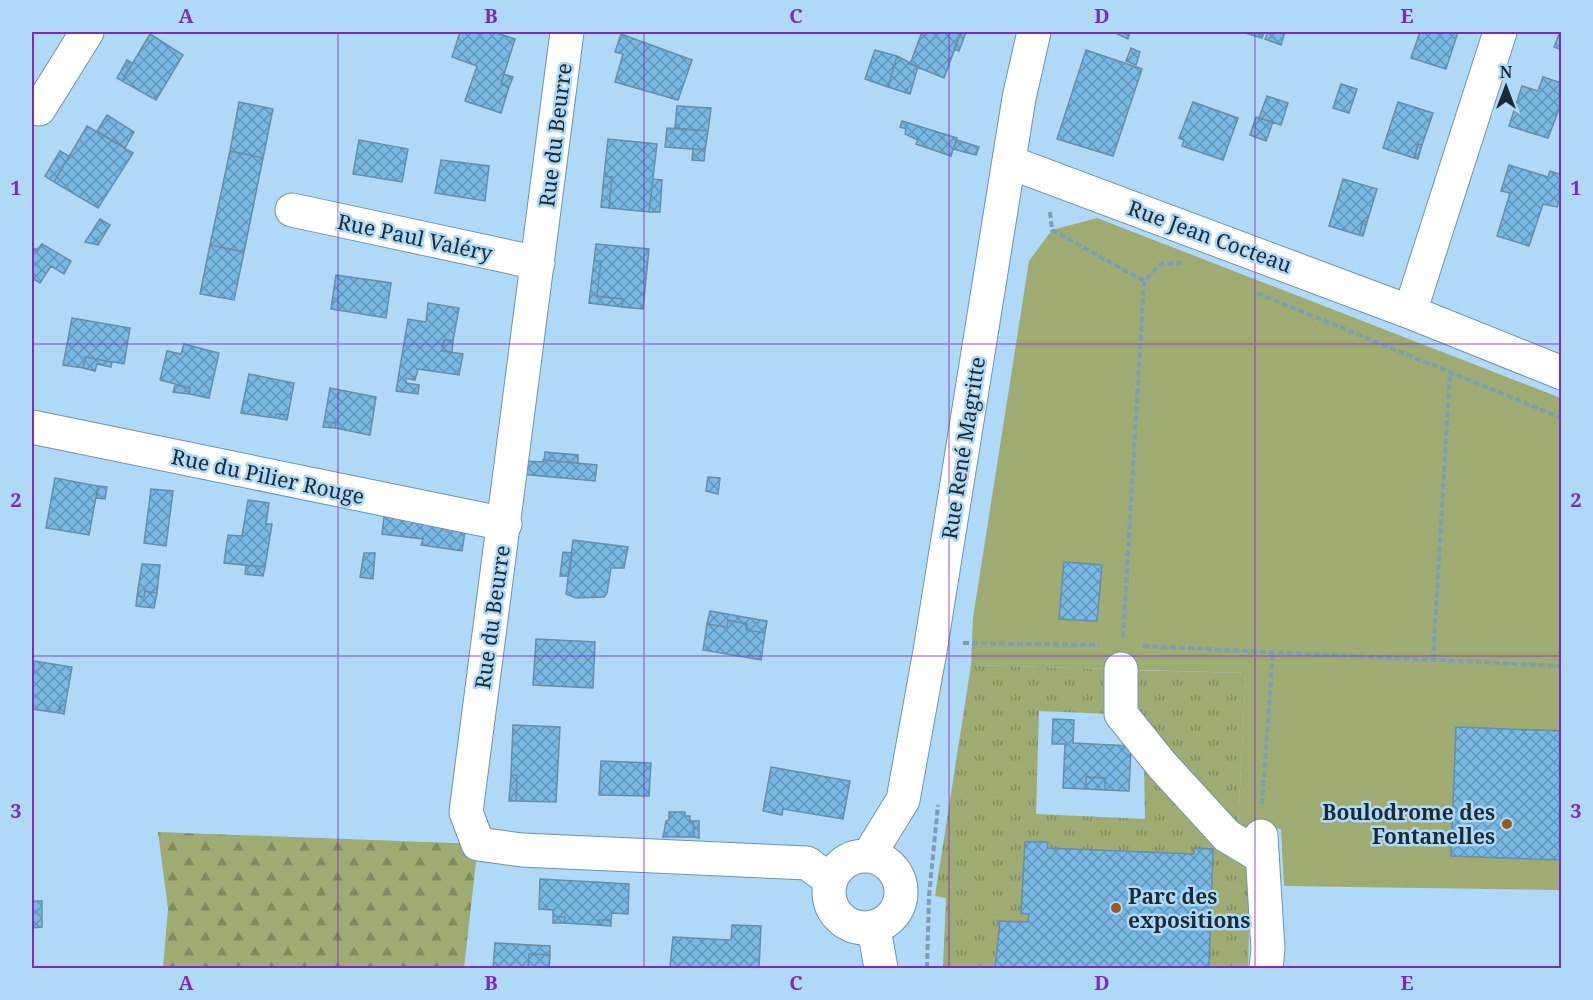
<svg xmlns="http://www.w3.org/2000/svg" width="1593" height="1000" viewBox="0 0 1593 1000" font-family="'Noto Serif',serif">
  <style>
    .grass { fill: url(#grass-tufts) }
    .forest { fill: url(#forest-firs) }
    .park { fill: #9eab73 }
    .building { fill: url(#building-cross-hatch); stroke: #668da9; stroke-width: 1.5 }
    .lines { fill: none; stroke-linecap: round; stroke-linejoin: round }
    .minor-casing { stroke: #6c94af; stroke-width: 35 }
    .path { stroke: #7c9db5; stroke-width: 4; stroke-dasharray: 6 3; stroke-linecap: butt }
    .minor { stroke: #fff; stroke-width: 33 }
    .grid { fill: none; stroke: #7b2cbf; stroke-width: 1.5; stroke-opacity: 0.55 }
    .poi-dot { fill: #97591f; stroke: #afd9f7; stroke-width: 2 }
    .labels { text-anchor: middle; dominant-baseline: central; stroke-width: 5; stroke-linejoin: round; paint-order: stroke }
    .street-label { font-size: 21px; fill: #1a2b36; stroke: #afd9f7 }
    .poi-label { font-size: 21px; font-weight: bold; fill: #1a2b36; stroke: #afd9f7; text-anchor: end }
    .neatline { fill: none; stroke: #7b2cbf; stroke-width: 2 }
    .grid-label { font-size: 20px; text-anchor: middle; font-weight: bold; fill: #7b2cbf }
  </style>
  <defs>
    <pattern id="grass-tufts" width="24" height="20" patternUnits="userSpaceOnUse" patternTransform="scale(1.5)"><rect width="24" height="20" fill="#9eab73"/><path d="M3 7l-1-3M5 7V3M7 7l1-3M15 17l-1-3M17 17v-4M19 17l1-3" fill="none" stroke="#808b5f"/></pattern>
    <pattern id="forest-firs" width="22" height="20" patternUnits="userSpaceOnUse" patternTransform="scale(1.5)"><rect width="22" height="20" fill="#9eab73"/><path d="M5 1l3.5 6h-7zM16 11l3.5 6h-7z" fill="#808b5f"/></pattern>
    <pattern id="building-cross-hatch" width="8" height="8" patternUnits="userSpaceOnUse" patternTransform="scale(1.5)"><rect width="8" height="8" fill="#79b8e3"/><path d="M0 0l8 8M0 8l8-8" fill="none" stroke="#6296b9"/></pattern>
  </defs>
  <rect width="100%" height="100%" fill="#afd9f7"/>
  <path class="grass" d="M971,665L1111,669L1112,714L1039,711L1036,814L1145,819L1144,759L1251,861L1248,968H1202L1209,967L1213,849L1195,848L1194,854L1047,848V842H1025L1021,912L1029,914L1028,922L1000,921L995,968H943L946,898L935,896Z
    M1129,670L1246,673L1238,826L1131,709Z"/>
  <path class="forest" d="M158,832L478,844L464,968H163L168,909Z"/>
  <path class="park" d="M1097,218L1561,398V890L1284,886L1281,829L1238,826L1246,673L971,665L973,618L1029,261L1052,230Z"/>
  <path class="building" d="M460,32H493L515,39L501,84L509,87L501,113L465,101L477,66L452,57Z
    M922,32H961L944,78L910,64Z
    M961,32H966L959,51L954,49Z
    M1113,32H1130L1128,39Z
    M1242,32H1264L1262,38Z
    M1268,32H1285L1281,45L1265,39Z
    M1420,32H1458L1446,69L1411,58Z
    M1560,32H1562V50L1554,47Z
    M150,34L183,55L156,100L122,81Z
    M621,34L692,60L678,100L615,82L623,54L615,52Z
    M1131,48L1140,52L1136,65L1126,61Z
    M875,50L897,56L888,87L865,79Z
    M1086,50L1142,69L1113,156L1057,139Z
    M897,56L918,67L910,94L888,87Z
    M127,60L132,63L122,81L117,78Z
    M504,74L513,77L509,87L501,84Z
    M1543,77L1562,83V101L1548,138L1509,126L1522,86L1538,91Z
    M1341,84L1357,89L1349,113L1333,108Z
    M1267,96L1288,103L1281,125L1259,118Z
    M239,102L273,109L263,158L230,151Z
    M1193,102L1238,118L1223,160L1182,146L1184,140L1179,138Z
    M1398,102L1433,113L1422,145L1418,144L1414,158L1383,148Z
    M677,106L711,108L708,131L675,128Z
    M107,115L134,132L125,148L97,131Z
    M1256,117L1273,122L1266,141L1250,135Z
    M902,121L957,138L951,156L916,144L918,140L905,134L906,129L900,127Z
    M87,126L133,153L98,208L54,182Z
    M667,128L708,131L705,150L665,147Z
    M608,139L657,144L649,212L609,208L612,177L604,176Z
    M359,140L408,149L402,182L353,174Z
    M957,140L979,147L976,155L953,149Z
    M1418,144L1422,145L1418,159L1414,158Z
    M693,149L705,150L704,161L692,160Z
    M60,151L69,156L54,182L45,176Z
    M230,151L263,158L244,252L210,245Z
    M441,160L489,166L485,201L435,193Z
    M1509,165L1548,177L1550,171L1562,175V193L1557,207L1543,204L1529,246L1497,236L1510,193L1501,191Z
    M604,176L612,177L609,208L601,207Z
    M653,179L662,180L660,212H649Z
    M1343,179L1377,189L1367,222L1363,221L1359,235L1329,226Z
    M100,219L110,225L98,245L85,242Z
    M1363,221L1367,222L1363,236L1359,235Z
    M42,244L71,261L64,274L51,266L40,283L32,278V247L37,250Z
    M596,244L649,249L643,309L622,307L623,299L597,296L601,261H594Z
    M210,245L244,252L234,300L200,294Z
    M594,261H601L597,296L623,299L622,307L589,303Z
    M336,275L391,283L386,318L331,309Z
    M428,303L459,308L453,341L444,340L442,351L463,354L459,375L418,369L415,380L406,378V383L419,385L418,394L396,391L408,319L426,322Z
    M72,318L130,328L124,364L85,357L83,368L63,365Z
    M444,340L453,341L452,352L442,351Z
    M184,344L219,353L209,398L189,394L190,388L160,380L167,351L181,354Z
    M85,357L112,362L111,367L97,364L95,371L83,368Z
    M249,374L294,383L288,415L276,414L275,418L241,413Z
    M175,385L190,388L189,394L173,392Z
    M330,388L376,397L370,435L335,428L336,423L324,422Z
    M276,414L288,415L287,420L275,418Z
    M324,422L336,423L335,428L323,427Z
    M545,452L578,455V463L544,460Z
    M543,460L597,465L595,481L521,474L522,461L543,462Z
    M708,477L720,478L718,494L706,491Z
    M55,478L98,486L89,535L46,528Z
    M98,486L107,487L105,499L97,498Z
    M151,489L173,491L166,546L144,543Z
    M248,500L269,503L266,524H272L265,567L224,563L228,535L242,536Z
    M385,508L467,518L462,551L421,545L423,539L382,534Z
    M573,540L628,547L624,568H611L607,593L604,597L576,598L566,594Z
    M563,552L572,553L569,576H560Z
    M364,553H375L373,579L360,577Z
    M1064,562L1102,565L1097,621L1059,619Z
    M142,564L160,565L157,593L145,591L144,597L137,596Z
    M246,565L265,567L263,576L245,574Z
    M145,591L157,593L154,608L136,606L137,596L144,597Z
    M710,611L767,621L765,633L746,630L747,624L728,620L727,627L707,624Z
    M728,620L747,624L746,630L765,633L761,660L703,650L707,624L727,627Z
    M536,639L595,642L593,688L533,685Z
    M34,661L72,667L66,701H61L59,713L32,709Z
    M61,701H66L64,714L59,713Z
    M1053,719L1074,720L1073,743L1131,746L1129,791L1105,790V778L1086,777V789L1063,788L1065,744H1052Z
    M513,725L560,727L556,802L516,801L517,775H511Z
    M1456,727L1562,731V860L1451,856Z
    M601,761L651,763L649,796L599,795Z
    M771,767L850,781L843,819L783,809L782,815L763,811Z
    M511,775H517L516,801H509Z
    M1086,777L1105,778V790L1086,789Z
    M669,812H685V816H690V821H693L694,837H663L666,821L669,820Z
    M693,821H699V838L694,837Z
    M1025,842H1048L1047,848L1194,854V848L1213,849L1209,967L995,968L1000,921L1028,922L1029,914L1021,913Z
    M540,879L629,884L628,914L612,913L611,920H599L598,925L564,923L565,917L553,916V910L539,909Z
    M32,901H42V927L32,928Z
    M553,916L565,917L564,923H553Z
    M599,920H611V926L598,925Z
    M732,925L761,926L759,968L670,967L673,937L731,940Z
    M495,943L550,946V955L529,954L528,968H493Z
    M529,954L550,955L549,968H528Z"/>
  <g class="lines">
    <g class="minor-casing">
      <path id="minor" d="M567,32L466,812L478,844L522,850L807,863L830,880
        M1500,32L1410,312L1562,373
        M39,109L87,32
        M1009,162L1410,312
        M292,210L538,263
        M32,427L505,524
        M1121,669V714L1162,765L1227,836L1262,857
        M1261,836L1268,949L1266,968
        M869,855L903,800L930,651L1019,98L1034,32
        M829 892a36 36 0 1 1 72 0a36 36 0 1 1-72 0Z
        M870,928L876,940L881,968"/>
    </g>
    <path class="path" d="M1050,212L1052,230L1144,281
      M1257,293L1562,418
      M1123,637L1144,281L1161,264L1181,263
      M963,643L1099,645
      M1143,646L1562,666
      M1433,660L1450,371
      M1262,804L1273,652
      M927,968L929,896L938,805"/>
    <use href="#minor" class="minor"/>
  </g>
  <path class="grid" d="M338,32V968M644,32V968M949,32V968M1255,32V968M32,344H1562M32,656H1562"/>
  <g class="poi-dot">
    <circle cx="1507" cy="824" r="6"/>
    <circle cx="1116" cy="908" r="6"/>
  </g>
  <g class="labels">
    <g class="street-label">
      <text transform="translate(555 135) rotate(-83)">Rue du Beurre</text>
      <text transform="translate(1210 236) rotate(20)">Rue Jean Cocteau</text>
      <text transform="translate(415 237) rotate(12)">Rue Paul Valéry</text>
      <text transform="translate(963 448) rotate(-81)">Rue René Magritte</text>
      <text transform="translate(268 476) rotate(12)">Rue du Pilier Rouge</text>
      <text transform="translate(492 617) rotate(-82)">Rue du Beurre</text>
    </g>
    <g class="poi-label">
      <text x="1495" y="812">Boulodrome des<tspan x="1495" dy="24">Fontanelles</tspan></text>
      <text x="1128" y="896" text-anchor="start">Parc des<tspan x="1128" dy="24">expositions</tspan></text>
    </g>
  </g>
  <rect width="1593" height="1000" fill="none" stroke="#afd9f7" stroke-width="66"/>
  <g transform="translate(1506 87)" stroke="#afd9f7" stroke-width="4.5" paint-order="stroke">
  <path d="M0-4.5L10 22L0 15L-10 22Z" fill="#1a2b36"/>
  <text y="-9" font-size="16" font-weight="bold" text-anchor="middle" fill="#1a2b36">N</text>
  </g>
  <rect x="33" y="33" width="1527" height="934" class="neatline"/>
  <g class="grid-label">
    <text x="186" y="23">A</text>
    <text x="491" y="23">B</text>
    <text x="796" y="23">C</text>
    <text x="1102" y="23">D</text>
    <text x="1407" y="23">E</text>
    <text x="16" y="195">1</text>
    <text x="1576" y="195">1</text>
    <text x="16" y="507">2</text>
    <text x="1576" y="507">2</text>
    <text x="16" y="818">3</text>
    <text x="1576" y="818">3</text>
    <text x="186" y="990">A</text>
    <text x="491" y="990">B</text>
    <text x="796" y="990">C</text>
    <text x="1102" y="990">D</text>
    <text x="1407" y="990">E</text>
  </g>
</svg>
